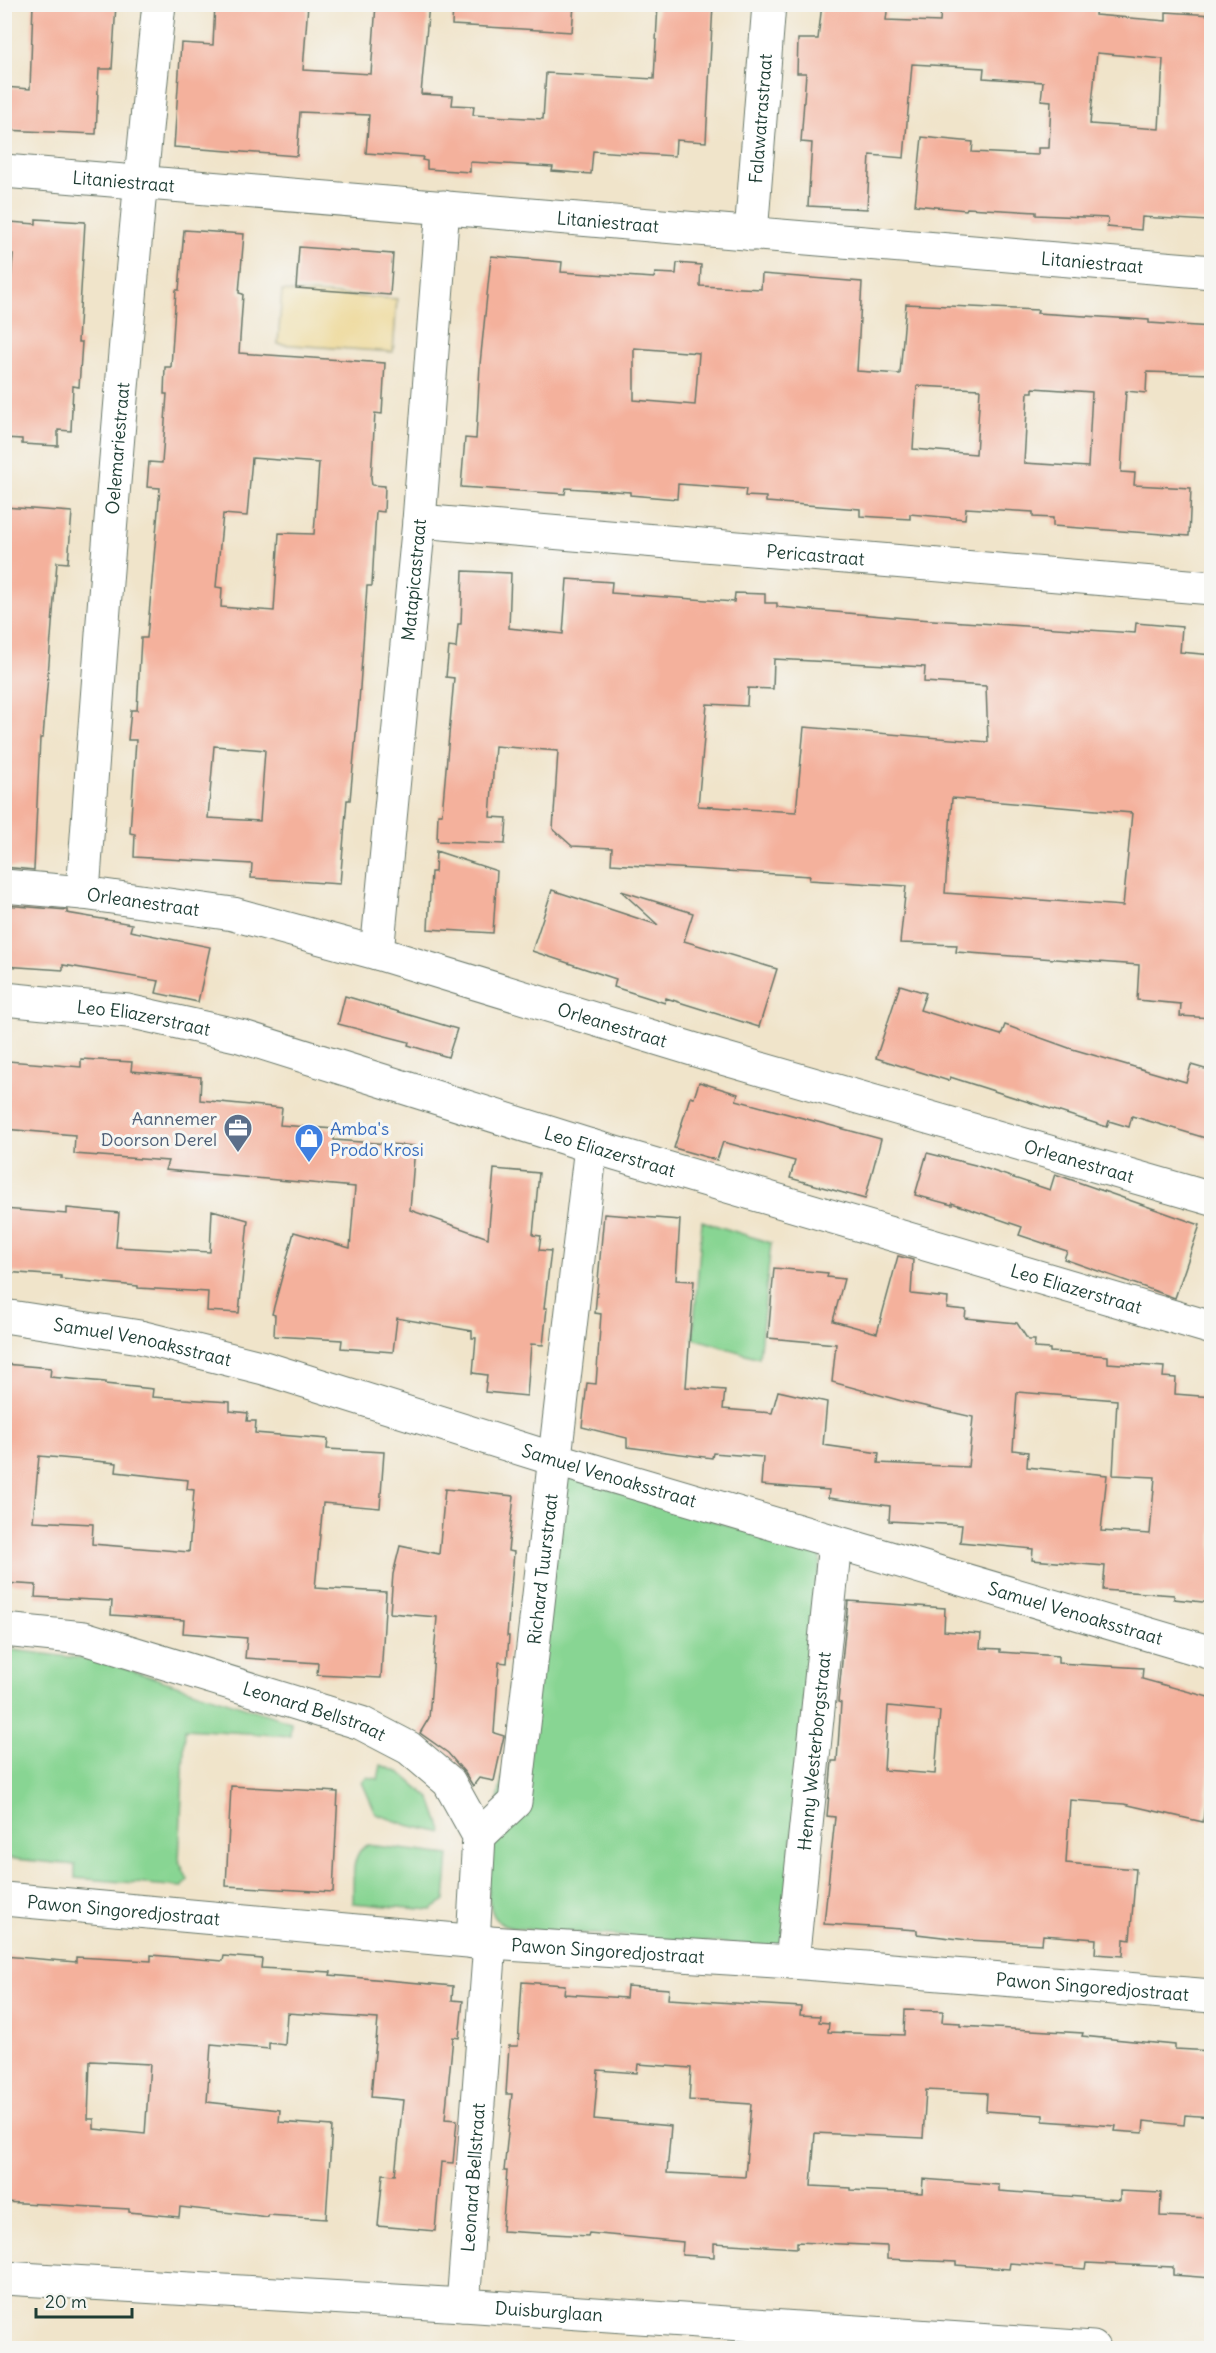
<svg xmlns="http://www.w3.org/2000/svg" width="1216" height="2353" viewBox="0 0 1216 2353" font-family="Delius,sans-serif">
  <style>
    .green { fill: #88d593; stroke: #548964; stroke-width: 1.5 }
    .sand { fill: #eeda9e; stroke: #868c69; stroke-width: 1.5 }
    .building { fill: #f4b19c; fill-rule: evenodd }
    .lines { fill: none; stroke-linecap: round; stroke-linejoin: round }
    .minor-casing { stroke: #687768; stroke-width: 35 }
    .tertiary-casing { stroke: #687768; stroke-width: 35 }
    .minor { stroke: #fff; stroke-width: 33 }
    .tertiary { stroke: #fff; stroke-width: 33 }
    .labels { text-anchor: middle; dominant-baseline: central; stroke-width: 6; stroke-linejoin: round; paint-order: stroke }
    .street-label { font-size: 18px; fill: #1f3d34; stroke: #f6f6f2 }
    .service-label { font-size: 18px; fill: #4e5e75; stroke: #f6f6f2; text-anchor: end }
    .shop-label { font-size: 18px; fill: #366cbe; stroke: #f6f6f2; text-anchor: start }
  </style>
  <rect width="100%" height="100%" fill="#f6f6f2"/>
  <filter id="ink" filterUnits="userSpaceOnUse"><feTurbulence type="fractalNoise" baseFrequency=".0167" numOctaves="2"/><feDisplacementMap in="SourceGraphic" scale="12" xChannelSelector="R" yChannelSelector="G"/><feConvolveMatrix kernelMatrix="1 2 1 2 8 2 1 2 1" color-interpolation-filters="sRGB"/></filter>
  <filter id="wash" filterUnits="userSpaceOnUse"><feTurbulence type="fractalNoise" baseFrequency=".008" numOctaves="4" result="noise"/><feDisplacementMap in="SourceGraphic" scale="24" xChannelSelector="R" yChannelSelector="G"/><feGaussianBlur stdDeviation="1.35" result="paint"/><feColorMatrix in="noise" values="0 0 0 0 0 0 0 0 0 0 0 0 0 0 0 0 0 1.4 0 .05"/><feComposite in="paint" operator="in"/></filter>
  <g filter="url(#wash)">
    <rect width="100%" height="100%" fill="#f0e4ca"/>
    <path class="green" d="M702,1221L771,1243L759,1358L693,1338Z
      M566,1476L821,1553L782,1943L773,1947L522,1929C516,1928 508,1928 503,1925C481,1913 489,1864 489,1842Z
      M5,1649L102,1661L291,1722L290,1736L185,1729L179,1861L188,1880L182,1887L75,1878V1865L5,1858Z
      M381,1765L401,1773L431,1799L443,1833L407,1825L376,1814L362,1782L366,1777L378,1779Z
      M368,1845L449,1855L445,1901L431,1910L353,1903C354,1884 349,1852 368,1845Z"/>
    <path class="sand" d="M282,291L397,299L393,352L278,344Z"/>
    <g id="blocks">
      <path class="building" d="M33,4H116L112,69H99L96,134L4,130V87L30,89Z
        M215,4H308L303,70L371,74L376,4H429L421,94L453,96L452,105L474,106L473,115L543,119L546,73L654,79L658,4H713L706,142L676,140L675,156L593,151L591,174L552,171L553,167L470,162V172L427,169V161L422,160L423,157L366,153L369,115L300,112L297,156L174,147L181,43L213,45Z
        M453,4H574L572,32L452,25Z
        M822,4H888L886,20L940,22L941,4H1096L1095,15L1166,21V12L1212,15V166L1208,221L1142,217L1141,230L1107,227L1108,218L1036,215V212L967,208L966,210L915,205L922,137L973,142L972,152L1038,155V148H1049L1051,101L1041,100L1043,82L983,78L984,68L912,64L904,158L870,155L867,209L808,206L812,143L801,142L806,73H797L798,39H818ZM1097,53L1163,59L1159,129L1090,124Z
        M36,219L85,222L78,342H82L79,387L73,386L71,431L58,430V446L22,444V439L4,438V337H7L13,254H7L10,222L36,224Z
        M184,230L244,234L239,293L243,294L239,353L385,363L382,414L375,413L371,478L372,485L385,486L384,512L376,511L372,586H367L359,702L350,800H347L340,884L251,878L252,864L134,857L135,834L130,833L136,740H128L131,710H137L141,638H147L160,488L147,487L149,462L162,463L167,394H164L165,367H171L176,290H179ZM252,458L319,463L314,534L279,533L274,611L221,607L222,588L216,587L223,514L247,516ZM214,746L265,750L260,821L208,818Z
        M299,247L393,254L390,295L296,288Z
        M491,256L562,262L561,272L654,278L655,273L676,274L677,263L701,265L700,286L761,289L762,274L862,282L857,371L900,374L906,304L1038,310L1037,313L1149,320V323L1212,327V374L1147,372L1146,393L1126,391L1121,472L1135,473L1134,485L1191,488L1189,536L1053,526V518L1033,517V512L966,508L965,519L910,514V519L860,516V509L766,502V497L745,496L746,489L678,484L677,499L630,495V492L566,488L565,494L461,487L465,438L476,439L480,364ZM634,348L699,353L695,405L634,400ZM917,386L980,389L976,454L913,449ZM1033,388L1092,392L1088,467L1024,463L1028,392H1033Z
        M4,507L72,512L68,563L57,562L43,738H40L34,870L4,867Z
        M463,571L511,573L509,628L563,634L567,579L612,582L611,593L734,602L735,593L765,594V603H777V607L917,619L1135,633L1136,623L1182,627L1180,652L1212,655V1018L1180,1016L1181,1004L1137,1000L1139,965L956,952L957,945L900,943L906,886L809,880L810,876L611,864L612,848L572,846L553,829L558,751L495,746L490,817L507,818L505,844L437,841L438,814H442L454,678L446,677L449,647L456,648L458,624H461ZM774,659L925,667L924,682L986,686L988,742L804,727L796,812L698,806L707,704L747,706L748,688L773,689ZM952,798L1132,813L1123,906L945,893Z
        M436,851L497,871L493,933L428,929L431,872H435Z
        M552,890L658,925L621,891L693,913L684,941L777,969L759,1027L666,998L665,1003L614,987L616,979L532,951Z
        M4,905L67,910V913L132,924L130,931L210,947L198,1002L156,993L159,981L63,965V970L4,966Z
        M900,985L926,993L920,1010L1001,1035L1005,1025L1069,1048L1186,1082L1191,1065L1212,1071V1140L1132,1116L1129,1127L1109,1121L1107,1127L950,1077L949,1081L876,1058Z
        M345,996L457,1029L448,1057L408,1045L409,1042L338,1024Z
        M81,1059L132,1062L131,1071L201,1077L200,1100L282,1108L280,1125L335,1129L334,1140L415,1146L410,1210L488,1238L494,1169L539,1173L533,1235L541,1236L539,1250L551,1251L544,1308H547L543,1345L531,1344L527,1396L485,1392L487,1375L473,1373L476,1338H472V1331L397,1318L393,1352L341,1348L342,1340L274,1336L275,1315L272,1314L294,1232L350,1248L355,1187L165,1170L168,1161L74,1154L75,1135L4,1129L8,1061L81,1067Z
        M699,1082L738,1094L736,1100L881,1139L865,1199L790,1178L795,1161L723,1142L717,1160L674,1148L690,1097L694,1098Z
        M927,1153L975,1165L1050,1190L1055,1174L1200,1225L1175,1298L1064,1259L1067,1251L1019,1235L1022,1227L952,1203V1205L915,1195Z
        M67,1208L119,1213L116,1247L210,1252L212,1210L248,1220L239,1313L207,1311L208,1292L138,1288V1286L61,1279V1276L4,1272V1209L67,1214Z
        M604,1214L680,1220L676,1280L694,1281L686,1387L725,1390L723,1409L772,1413L778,1391L827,1402L823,1445L879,1453L878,1463L968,1467L973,1417L902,1401L832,1382L836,1344L768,1338L774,1268L828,1273L827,1277L844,1279L833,1321L877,1333L898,1256L913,1260L911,1294L948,1298L947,1308L966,1310L965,1318L1017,1323L1028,1340H1035L1034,1348L1050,1349V1352L1108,1356V1363L1164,1367L1163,1377L1176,1378L1175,1394L1212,1397V1603L1174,1599V1595L1103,1590L1105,1566L1032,1560L1033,1549L960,1542L962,1525L889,1521L890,1506L828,1498L829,1490L761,1485L763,1457L713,1453L712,1458L627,1447V1438L582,1427L587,1383L596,1384L601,1314L595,1313ZM1017,1392L1117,1400L1113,1475L1155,1477L1150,1534L1101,1531L1107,1475L1027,1467L1028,1452L1013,1450Z
        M4,1364L51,1368L50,1377L105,1382V1384L153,1389L152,1397L230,1402V1411L248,1413L247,1421H256L255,1433L328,1439L327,1449L384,1452L380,1508L323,1503L315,1588L386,1592L381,1678L317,1675L318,1663L245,1658L247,1638L183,1633L184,1620L111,1615L112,1601L35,1597L36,1585L4,1583ZM39,1456L117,1463L116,1472L188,1480L187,1489L194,1490L189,1552L92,1544L93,1524L33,1521Z
        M445,1489L514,1496L508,1551L514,1552L507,1636H509L507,1663L499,1662L494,1733L504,1736L503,1740L494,1781L479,1778L473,1786L465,1773L448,1753L420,1733L429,1718L437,1617L390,1613L393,1574L400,1546L439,1554Z
        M848,1601L945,1608L944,1631L981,1634L980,1648L1000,1649V1652L1058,1656V1663L1143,1668L1142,1679L1212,1698V1746L1203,1822L1124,1804L1070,1800L1066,1863L1136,1869L1130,1940L1124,1939L1123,1956L1095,1954L1096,1939L1043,1935L1042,1944L968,1940L917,1934V1930L824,1924L835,1817L827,1816L832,1761H837L841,1703L838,1702ZM888,1706L940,1711L935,1774L884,1770Z
        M231,1786L338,1792L333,1892L226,1886Z
        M151,1955L223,1961L224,1956L262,1959L261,1968L331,1972L330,1975L453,1986L452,2000L463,2001L459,2038L453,2037L445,2119L457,2120L453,2163L441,2162L435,2231L378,2226L383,2174L395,2175L403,2100L371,2097L378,2019L287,2013L285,2045L269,2043V2049L211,2044L207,2102L280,2110L279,2122L332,2126L326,2219L268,2215V2217L180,2207L179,2217L129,2212V2209L4,2202V1956L76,1962V1957L151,1961ZM90,2061L150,2064L145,2134L94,2129V2119H88Z
        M522,1982L565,1985L564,1994L626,1998L627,1986L669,1989L668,1999L801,2007L800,2015L820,2016L819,2022L829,2023L828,2032L904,2035L905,2010L943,2011L942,2022L960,2023V2026L1083,2033L1082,2036L1175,2045V2049L1212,2051V2117L1185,2115L1184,2125L1144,2121L1143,2133L1115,2131L1116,2126L1043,2121V2115L986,2111L987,2093L926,2090L923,2138L815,2133L811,2186L851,2188V2190L922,2193L923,2179L999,2185V2191L1120,2200V2191L1161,2193L1160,2216L1212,2218V2278L1173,2275V2267L1086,2263L1085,2269L1010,2263L1009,2269L956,2265V2262L887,2259V2246L797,2242V2248L714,2243V2257L682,2255L683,2242L589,2233L588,2236L502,2231L507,2171H504L512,2094H506L509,2046H518ZM638,2064L691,2068L689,2100L751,2104L745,2177L667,2173L671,2126L594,2119L598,2070L637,2073Z"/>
    </g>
  </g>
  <g filter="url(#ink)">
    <use href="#blocks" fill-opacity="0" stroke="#687768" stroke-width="1.5"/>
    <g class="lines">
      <g class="minor-casing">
        <g id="minor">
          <path id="s1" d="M4,171L1212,272"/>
          <path id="s2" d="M751,234L769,4"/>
          <path id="s3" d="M419,521L1212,588"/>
          <path id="s4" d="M4,886L83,893L233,914L377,953L712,1055L1212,1199"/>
          <path id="s5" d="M83,893C104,596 127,300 159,4"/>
          <path id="s6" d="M377,953L419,521L443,207"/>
          <path id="s7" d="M4,999L128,1011L240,1036L591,1146L1212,1328"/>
          <path id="s8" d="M4,1316L140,1337L264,1368L554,1459L1212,1653"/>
          <path id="s9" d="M4,1630L84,1638L361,1723L409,1748L449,1782L479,1836L473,1942"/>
          <path id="s10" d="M479,1836L515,1802L591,1146"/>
          <path id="s11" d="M4,1899L490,1943L792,1962L1212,1996"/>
          <path id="s12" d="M792,1962L835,1543"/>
          <path id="s13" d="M463,2305L490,1943"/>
        </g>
      </g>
      <g class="tertiary-casing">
        <g id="tertiary">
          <path id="s14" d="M4,2278L463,2305L1093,2348"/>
        </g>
      </g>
      <use href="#minor" class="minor"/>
      <use href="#tertiary" class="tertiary"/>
    </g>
  </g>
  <defs>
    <g id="office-pin" transform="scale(1.5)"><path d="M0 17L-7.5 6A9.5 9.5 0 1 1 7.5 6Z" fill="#5c6f8a" stroke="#f6f6f2"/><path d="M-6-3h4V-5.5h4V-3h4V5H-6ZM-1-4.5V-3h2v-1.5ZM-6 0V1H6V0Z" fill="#fff"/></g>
    <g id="shop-pin" transform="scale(1.5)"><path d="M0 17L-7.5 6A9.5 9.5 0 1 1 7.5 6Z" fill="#3f7fe0" stroke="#f6f6f2"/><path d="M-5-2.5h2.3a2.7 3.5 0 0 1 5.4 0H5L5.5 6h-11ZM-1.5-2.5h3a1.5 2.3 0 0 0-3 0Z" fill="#fff"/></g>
  </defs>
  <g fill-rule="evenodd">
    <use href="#office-pin" x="238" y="1128"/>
    <use href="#shop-pin" x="309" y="1138"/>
  </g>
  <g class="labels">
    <g class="street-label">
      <text stroke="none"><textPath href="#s2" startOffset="116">Falawatrastraat</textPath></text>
      <text stroke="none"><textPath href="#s1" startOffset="120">Litaniestraat</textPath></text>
      <text stroke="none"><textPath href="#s1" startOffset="606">Litaniestraat</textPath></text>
      <text stroke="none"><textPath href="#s1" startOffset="1092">Litaniestraat</textPath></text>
      <text stroke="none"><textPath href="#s5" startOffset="446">Oelemariestraat</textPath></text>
      <text stroke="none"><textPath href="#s3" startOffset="398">Pericastraat</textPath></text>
      <text stroke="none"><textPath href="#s6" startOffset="375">Matapicastraat</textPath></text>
      <text stroke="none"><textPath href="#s4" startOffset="140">Orleanestraat</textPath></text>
      <text stroke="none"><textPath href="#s7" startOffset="141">Leo Eliazerstraat</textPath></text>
      <text stroke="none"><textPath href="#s4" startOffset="626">Orleanestraat</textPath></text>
      <text stroke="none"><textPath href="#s7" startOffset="627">Leo Eliazerstraat</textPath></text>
      <text stroke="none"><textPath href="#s4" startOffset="1112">Orleanestraat</textPath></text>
      <text stroke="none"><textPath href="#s7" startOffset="1113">Leo Eliazerstraat</textPath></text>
      <text stroke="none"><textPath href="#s8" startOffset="141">Samuel Venoaksstraat</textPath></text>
      <text stroke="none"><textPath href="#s8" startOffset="627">Samuel Venoaksstraat</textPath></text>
      <text stroke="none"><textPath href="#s10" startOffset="284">Richard Tuurstraat</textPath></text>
      <text stroke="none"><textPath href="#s8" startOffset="1113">Samuel Venoaksstraat</textPath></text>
      <text stroke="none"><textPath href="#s9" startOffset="322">Leonard Bellstraat</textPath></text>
      <text stroke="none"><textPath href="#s12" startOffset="212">Henny Westerborgstraat</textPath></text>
      <text stroke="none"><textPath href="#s11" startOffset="120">Pawon Singoredjostraat</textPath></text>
      <text stroke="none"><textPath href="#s11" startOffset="606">Pawon Singoredjostraat</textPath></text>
      <text stroke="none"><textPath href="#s11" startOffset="1092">Pawon Singoredjostraat</textPath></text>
      <text stroke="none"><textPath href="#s13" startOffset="128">Leonard Bellstraat</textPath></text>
      <text stroke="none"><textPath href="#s14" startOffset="546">Duisburglaan</textPath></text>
    </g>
    <g class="service-label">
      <text x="217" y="1118">Aannemer<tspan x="217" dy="21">Doorson Derel</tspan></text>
    </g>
    <g class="shop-label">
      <text x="330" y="1128">Amba's<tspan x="330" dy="21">Prodo Krosi</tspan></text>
    </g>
  </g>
  <rect width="1216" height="2353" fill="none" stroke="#f6f6f2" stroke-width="24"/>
  <path d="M36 2308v9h96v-9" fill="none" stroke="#1f3d34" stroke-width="3"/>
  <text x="45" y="2308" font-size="18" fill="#1f3d34" stroke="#f6f6f2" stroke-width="4.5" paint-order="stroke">20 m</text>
</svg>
